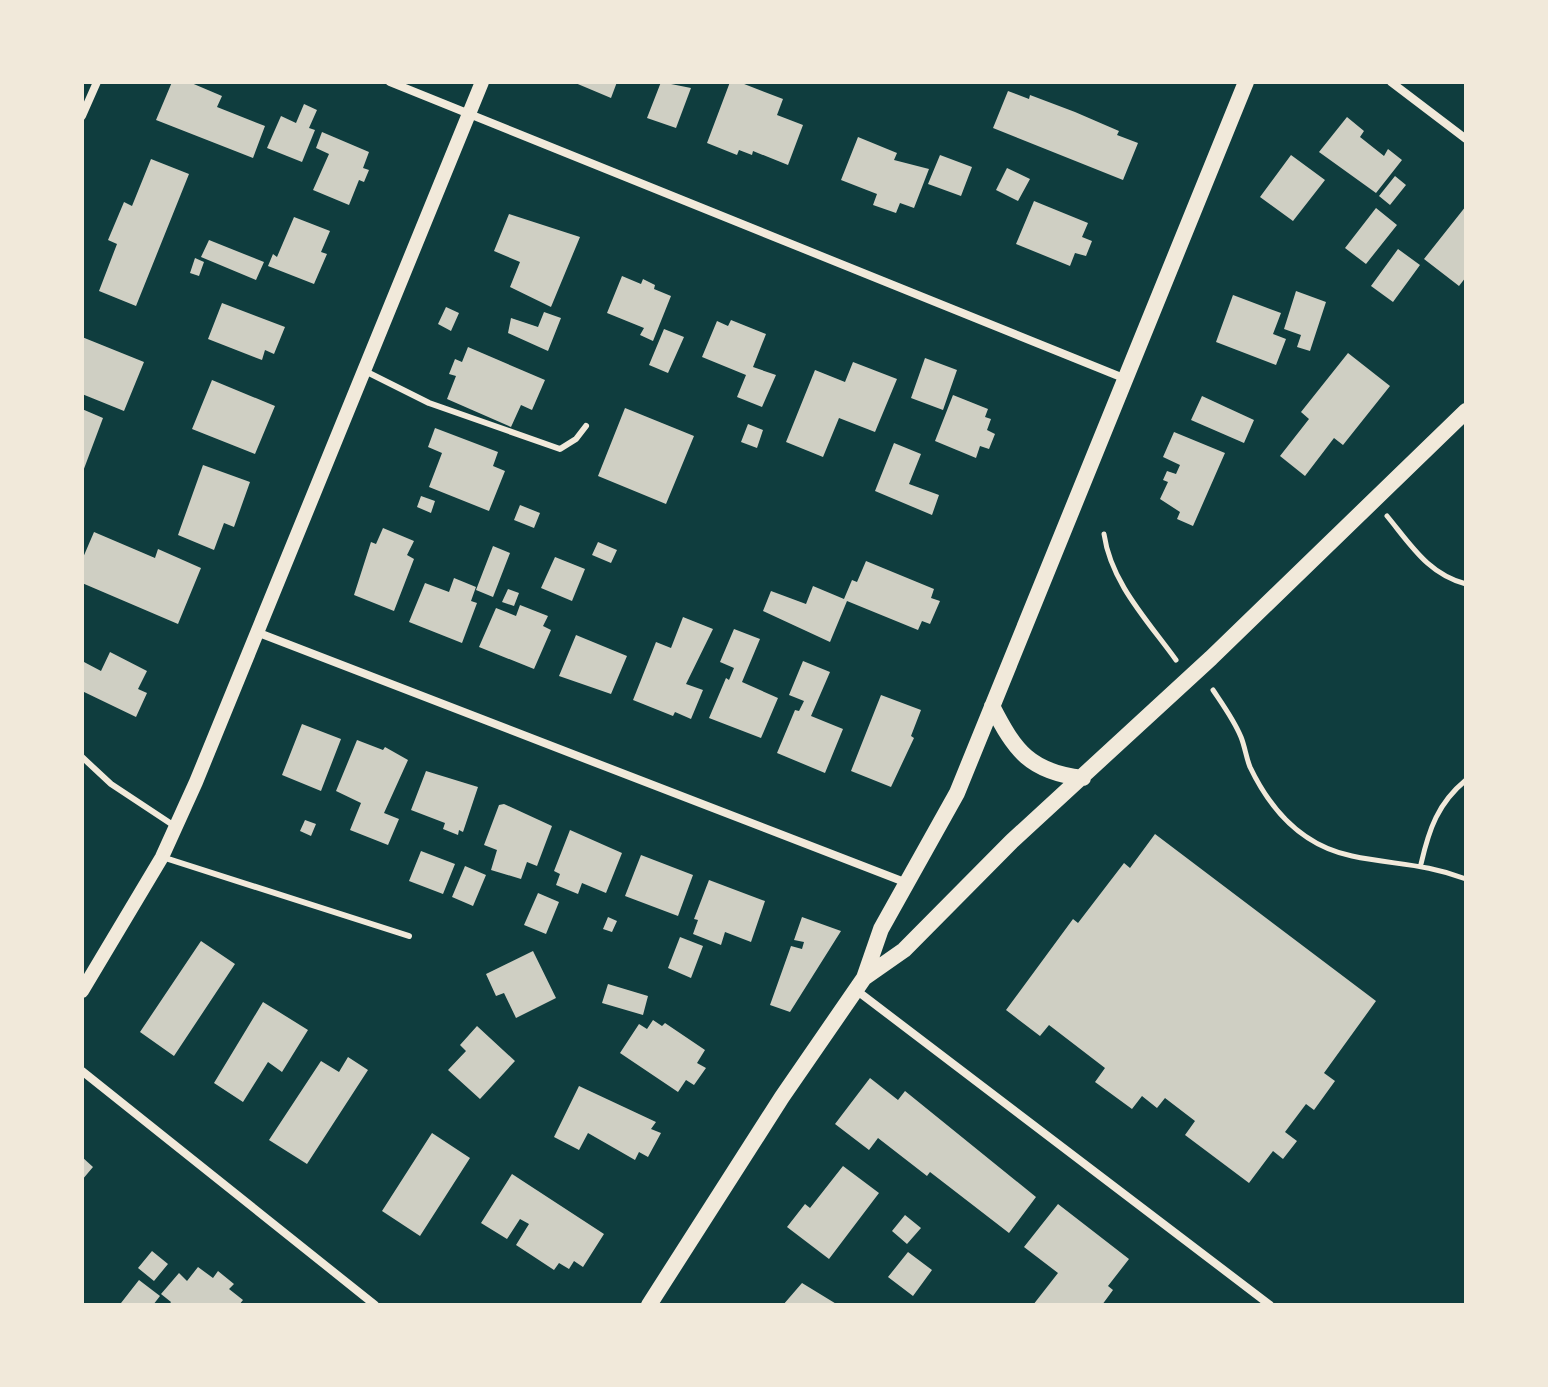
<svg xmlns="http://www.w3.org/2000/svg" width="1548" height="1387" viewBox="0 0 1548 1387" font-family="'Fira Sans Condensed',sans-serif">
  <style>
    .building { fill: #cfcfc3 }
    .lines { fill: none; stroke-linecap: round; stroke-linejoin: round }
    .path { stroke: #f1e9da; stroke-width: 5 }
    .service { stroke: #f1e9da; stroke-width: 6 }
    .minor { stroke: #f1e9da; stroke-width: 8 }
    .tertiary { stroke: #f1e9da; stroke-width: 14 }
    .secondary { stroke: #f1e9da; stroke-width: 16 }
  </style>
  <rect width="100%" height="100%" fill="#0f3d3e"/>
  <path class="building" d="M172,82H189L222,96L217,107L265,126L253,158L156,120Z
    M573,82H617L611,98Z
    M661,82L691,88L676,128L647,118Z
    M730,82H739L783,99L777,115L803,125L788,165L753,151L752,155L739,150L737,155L707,143Z
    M1008,91L1029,99L1030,95L1075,112L1119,131L1117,135L1138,143L1123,180L993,128Z
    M304,104L317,110L309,128L315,130L302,162L267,148L281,116L296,123Z
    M1347,117L1364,131L1360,137L1384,156L1388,149L1402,160L1376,193L1319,152Z
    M322,132L369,152L363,168L369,170L364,182L359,180L349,205L313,190L329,154L316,148Z
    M858,137L897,153L894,160L929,169L914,208L900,203L896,213L873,205L877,194L841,180Z
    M940,155L972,167L961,196L928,184Z
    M1291,155L1325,180L1293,221L1260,197Z
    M151,159L189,174L136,306L99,291L117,244L108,240L124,202L132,206Z
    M1007,168L1030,179L1018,201L996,190Z
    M1395,176L1406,185L1390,205L1379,196Z
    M1034,201L1088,223L1082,237L1092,241L1086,256L1075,253L1070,266L1016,244Z
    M1466,206V277L1459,286L1424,259Z
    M1376,208L1397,225L1366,264L1345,248Z
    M509,214L580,237L551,307L510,287L520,262L494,251Z
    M294,217L330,231L321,252L327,254L314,284L268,266L273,254L277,257Z
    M209,240L264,262L256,280L201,257Z
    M1398,249L1420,265L1393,302L1371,286Z
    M195,258L204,262L199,276L190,273Z
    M622,276L641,284L643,279L655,285L654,289L671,296L653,341L640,335L644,328L607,313Z
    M1296,291L1326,302L1310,351L1297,347L1301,335L1284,329Z
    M1233,295L1281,313L1273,334L1286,339L1276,365L1216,342Z
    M222,303L285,327L274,354L265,350L262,360L208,339Z
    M446,307L459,313L451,331L438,324Z
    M544,312L561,318L548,351L508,333L511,318L538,327Z
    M731,320L766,334L753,367L776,375L762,407L737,397L746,375L702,357L717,321L728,326Z
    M664,329L684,337L668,373L649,365Z
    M82,337L144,362L124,411L82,394Z
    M468,347L545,380L532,410L521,405L511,427L447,399L456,376L449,374L455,359L462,362Z
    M1348,353L1390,386L1343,445L1334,438L1305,476L1280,456L1309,419L1301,412Z
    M925,358L957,370L943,410L911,398Z
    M853,362L897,379L875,432L839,418L823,457L786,442L815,370L845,382Z
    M212,380L275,406L255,454L192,429Z
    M953,395L988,409L985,417L991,419L987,430L995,434L989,449L980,446L976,458L935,441Z
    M1202,396L1254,420L1244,443L1191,420Z
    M625,408L694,436L666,504L598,476Z
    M82,409L103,418L82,474Z
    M748,424L763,430L757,448L741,442Z
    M435,428L498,452L493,466L505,471L489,511L429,487L442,453L428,447Z
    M1174,432L1225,453L1193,526L1177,519L1180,512L1160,499L1168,482L1163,480L1167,471L1176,474L1180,465L1163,457Z
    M894,443L921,454L909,484L939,495L932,515L875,491Z
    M203,465L250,482L234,527L224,523L214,550L178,535Z
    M421,496L435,501L431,513L417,507Z
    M520,505L540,513L534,528L514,520Z
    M383,528L414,541L407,555L414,559L394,611L354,595L371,542L376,544Z
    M94,532L155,558L158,549L201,568L178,624L82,583V560Z
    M598,542L617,550L611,563L592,555Z
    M493,546L510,553L493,597L476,590Z
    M555,557L585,569L572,601L541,588Z
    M866,561L934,589L931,598L940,601L930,624L922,621L918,630L847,601L830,642L763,611L771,591L806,604L813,586L844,599L852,580L857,582Z
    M454,578L476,587L471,601L477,603L462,643L409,622L425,583L449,592Z
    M508,589L519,593L514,606L502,602Z
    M520,605L548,616L543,626L551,630L534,669L479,647L496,608L516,616Z
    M683,617L713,629L686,684L703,690L691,719L675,712L673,716L633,700L656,642L671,648Z
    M734,629L760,639L742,682L778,698L761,738L709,718L726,678L729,680L734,668L720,662Z
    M576,635L627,656L611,694L559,676Z
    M110,652L147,671L138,689L147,693L136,717L82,691L84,662L101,671Z
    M803,661L830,672L811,716L843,729L825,773L777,753L795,710L799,711L804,701L789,695Z
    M881,695L921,710L911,736L914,738L891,787L851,771Z
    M302,724L341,739L321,791L282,775Z
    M357,740L383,750L385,747L408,760L384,813L399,819L388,845L350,830L361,803L336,791Z
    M426,771L478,787L463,832L459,830L458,835L443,829L445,823L411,810Z
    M504,804L552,826L537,866L527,862L521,879L491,870L497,850L484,845L499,805Z
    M305,820L316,824L311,836L300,831Z
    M570,830L622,853L606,893L582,883L578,894L556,885L560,874L554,871Z
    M1155,834L1376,1001L1324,1073L1335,1081L1314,1110L1306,1104L1285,1132L1297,1141L1283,1159L1273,1151L1249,1183L1185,1135L1195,1121L1165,1098L1157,1108L1142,1096L1132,1109L1095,1082L1105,1068L1049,1025L1040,1036L1006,1010L1073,919L1078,923L1124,863L1130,868Z
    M421,851L455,864L443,894L409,881Z
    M641,855L693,875L678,916L625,896Z
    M465,866L486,875L473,906L452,897Z
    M709,880L765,901L751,942L725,932L721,945L693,934L698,920L694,919Z
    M538,893L559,902L546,934L524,925Z
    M608,917L617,921L612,932L603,929Z
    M802,917L841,931L790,1012L770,1005L791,946L802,949L804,942L794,940Z
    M680,937L703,946L691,978L668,968Z
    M201,941L235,964L174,1056L140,1032Z
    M533,951L556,998L516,1018L504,993L496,996L486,974Z
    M608,984L648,996L643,1015L602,1003Z
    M263,1002L308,1030L282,1072L268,1062L243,1102L214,1083Z
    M653,1020L662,1026L665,1023L705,1050L697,1063L706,1068L694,1085L686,1080L678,1092L620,1053L639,1024L647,1029Z
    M477,1026L515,1061L480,1099L448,1070L466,1051L460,1045Z
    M348,1057L368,1070L307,1164L269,1140L321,1061L339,1072Z
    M870,1078L898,1100L905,1091L1036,1197L1009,1233L930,1172L927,1176L878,1138L869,1150L835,1124Z
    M579,1086L656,1122L651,1129L661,1133L648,1157L639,1152L635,1160L588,1133L579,1150L554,1137Z
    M432,1133L470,1158L420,1236L382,1211Z
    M82,1157L93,1167L82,1180Z
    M843,1166L879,1193L829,1259L787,1227L805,1204L810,1208Z
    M512,1174L604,1234L583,1267L574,1261L569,1269L559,1263L554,1270L516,1245L529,1224L520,1219L507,1239L481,1223Z
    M1058,1204L1129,1259L1108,1286L1113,1290L1102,1305H1033L1058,1273L1024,1247Z
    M905,1215L921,1228L907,1244L892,1231Z
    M152,1251L168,1264L154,1281L138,1268Z
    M908,1252L932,1270L913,1296L888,1277Z
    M198,1267L213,1278L218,1271L234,1284L229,1289L243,1300L239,1305H169L171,1302L161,1294L179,1273L187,1281Z
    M139,1280L160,1296L153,1305H123L121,1303Z
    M802,1283L838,1305H783Z"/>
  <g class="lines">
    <path class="path" d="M1387,516C1411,545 1428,574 1466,584
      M1104,534C1111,583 1148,621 1176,660
      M1213,690C1223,705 1234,720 1241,737C1245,747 1246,757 1250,767C1271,811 1303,846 1352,856C1394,865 1424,863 1466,879
      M1421,864C1429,829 1438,803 1466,780"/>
    <path class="service" d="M365,371L429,403L560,449L576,439L586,426
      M82,757L111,784L176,827
      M162,857L409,936"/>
    <path class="minor" d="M390,82L1126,379
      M1391,82L1466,139
      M82,116L97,82
      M259,633L907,883
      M856,990L1270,1305
      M82,1071L375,1305"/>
    <path class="tertiary" d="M82,991L162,857L196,782L482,82"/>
    <path class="secondary" d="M992,706C1015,751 1030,772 1083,778
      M864,978L881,929L957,793L1246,82
      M649,1305L782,1097L864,978L904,950L1012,841L1211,658L1466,411"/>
  </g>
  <rect width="1548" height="1387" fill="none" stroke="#f1e9da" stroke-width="168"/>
</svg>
